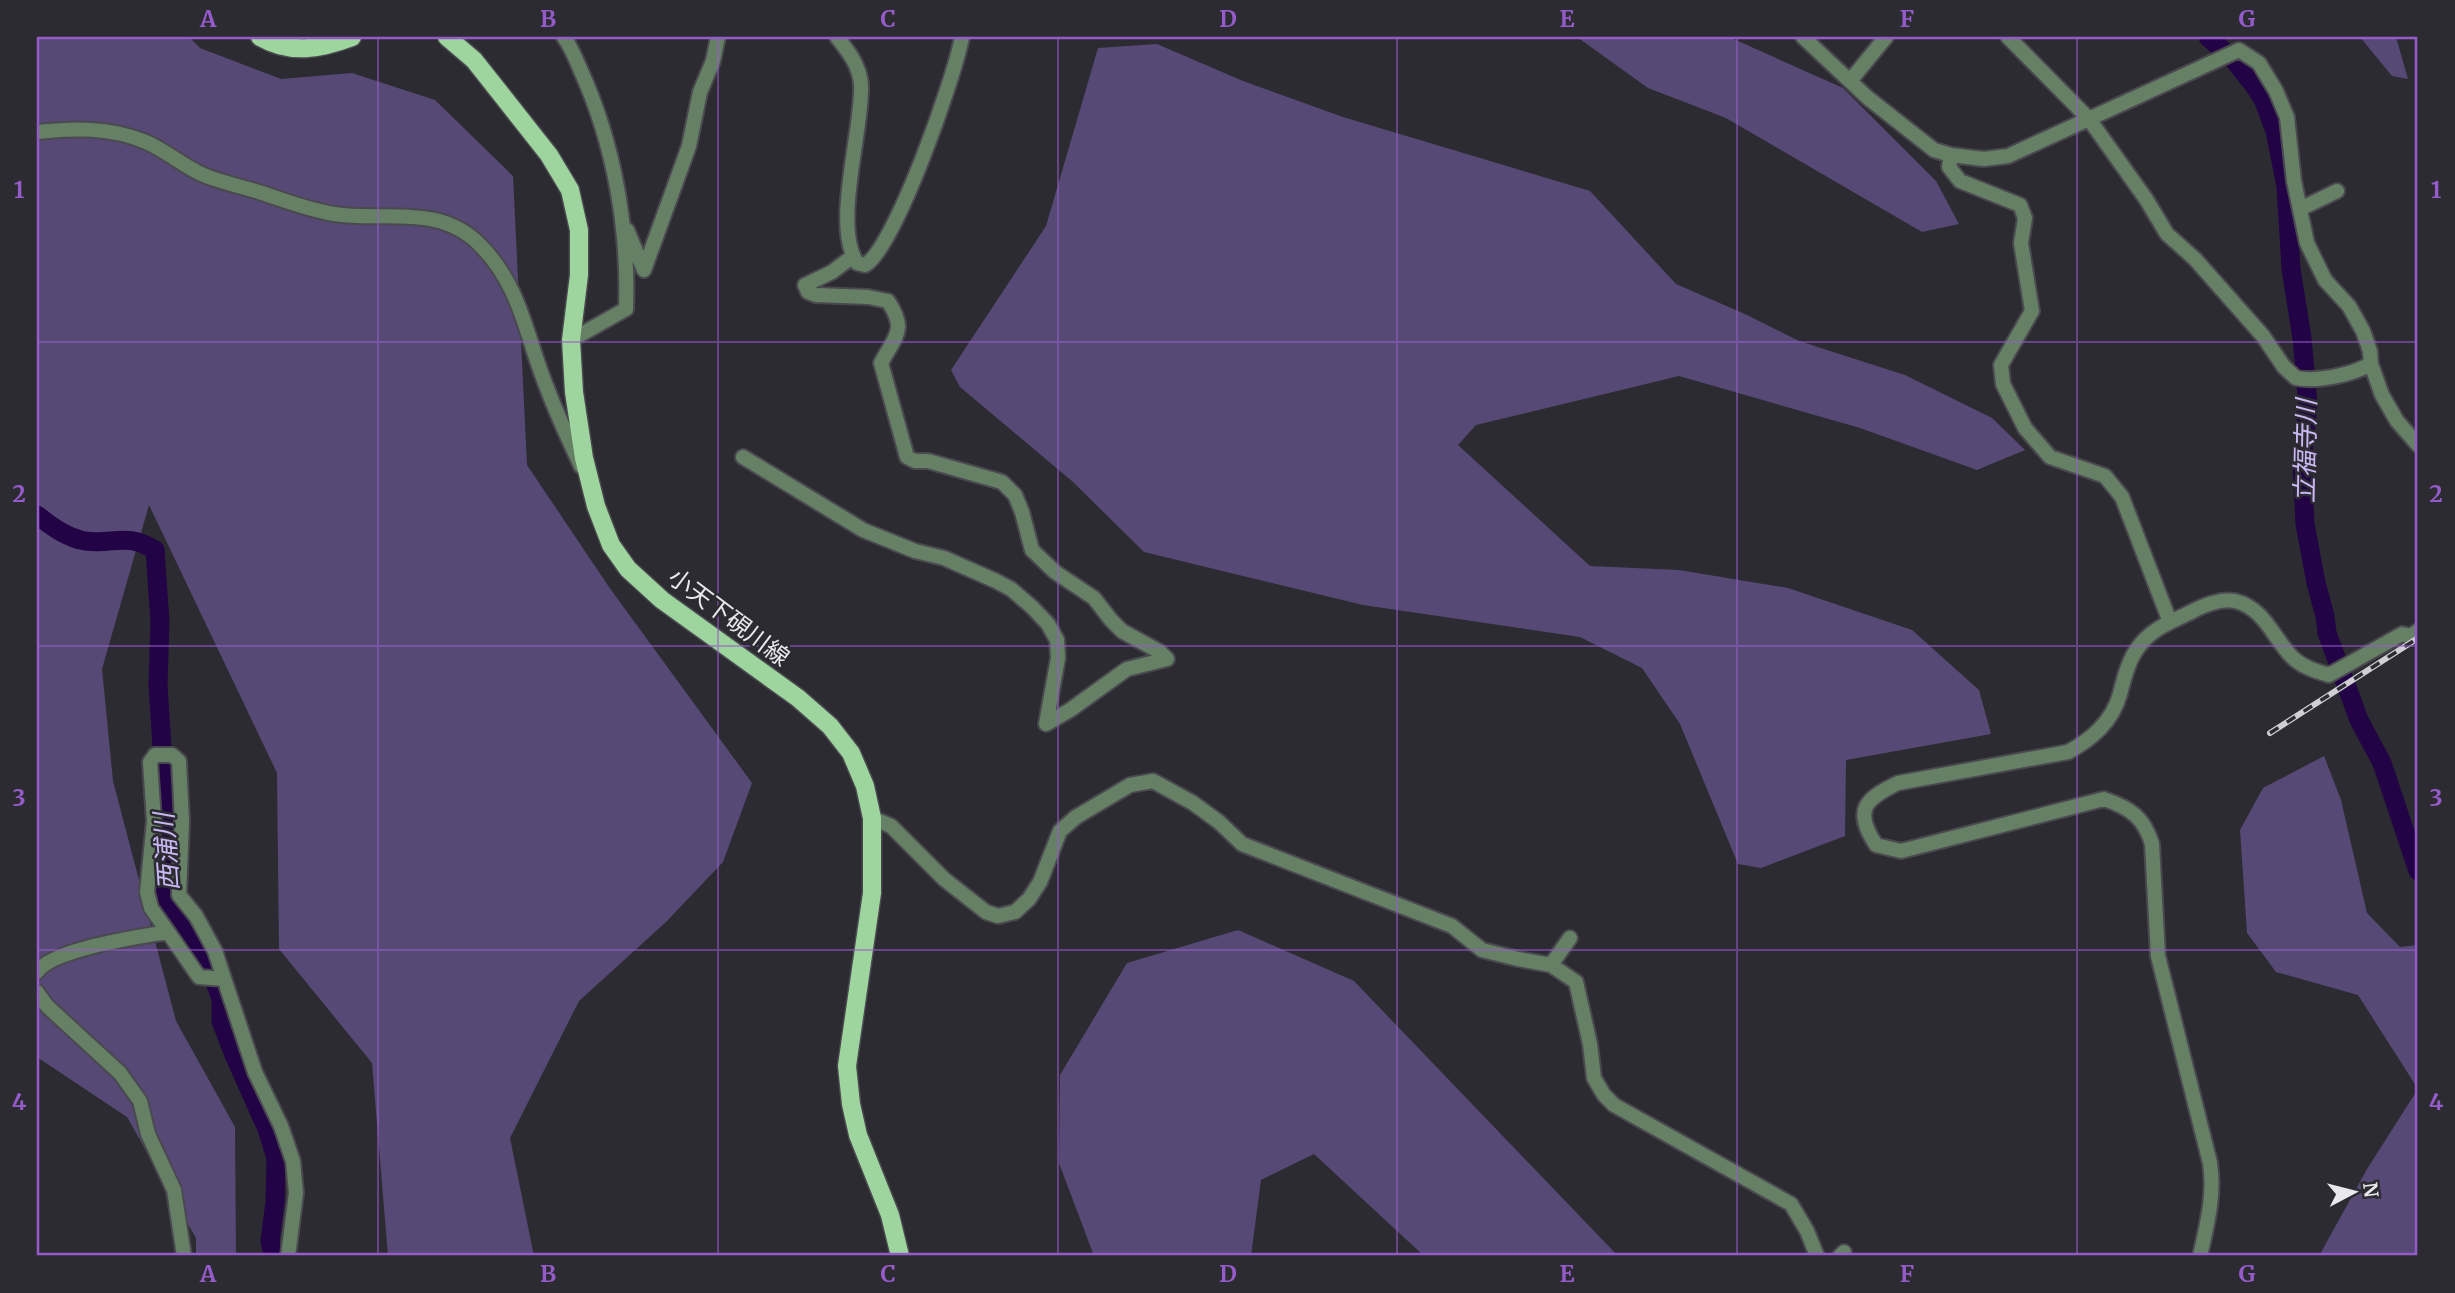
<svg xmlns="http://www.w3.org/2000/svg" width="2455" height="1293" viewBox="0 0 2455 1293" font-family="Merriweather,'Noto Sans JP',serif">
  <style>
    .green { fill: #574975 }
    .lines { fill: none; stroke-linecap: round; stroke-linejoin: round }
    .river { stroke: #220345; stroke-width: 19 }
    .minor-casing { stroke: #4a494f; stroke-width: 18 }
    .major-casing { stroke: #4a494f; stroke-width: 21 }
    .minor { stroke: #668066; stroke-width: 14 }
    .major { stroke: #9ed59e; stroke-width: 18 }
    .rail-casing { stroke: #d0cfd3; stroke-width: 6 }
    .rail { stroke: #2c2b31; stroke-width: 3.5; stroke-dasharray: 10; stroke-linecap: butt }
    .grid { fill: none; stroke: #965bca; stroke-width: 2; stroke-opacity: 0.55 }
    .labels { text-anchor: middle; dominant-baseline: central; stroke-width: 5; stroke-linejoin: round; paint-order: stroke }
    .street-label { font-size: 24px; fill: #e9e8ec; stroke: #2c2b31 }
    .water-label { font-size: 26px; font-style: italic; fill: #c9b8f3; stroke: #2c2b31 }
    .neatline { fill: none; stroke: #965bca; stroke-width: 2.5 }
    .grid-label { font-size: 23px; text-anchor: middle; font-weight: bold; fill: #965bca }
  </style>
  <rect width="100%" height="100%" fill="#2c2b31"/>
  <path class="green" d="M37,37H189L200,48L281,79L352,73L435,100L513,176L527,465L609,587L752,783L723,862L666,922L579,1001L510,1138L534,1256H388L372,1063L279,949L277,773L149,505L102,669L113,781L176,1021L235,1127L236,1256H196V1238L127,1117L37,1057Z
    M1577,37H1729L1843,88L1936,181L1959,224L1922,232L1726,118L1648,88Z
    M2360,37H2396L2408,79L2392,76Z
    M1157,44L1243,81L1343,117L1590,191L1676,284L1747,315L1799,341L1905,375L1992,418L2025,450L1977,470L1860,428L1679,376L1476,425L1458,445L1590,566L1679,570L1788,588L1912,630L1979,690L1991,734L1846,760L1845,836L1761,868L1738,864L1680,724L1642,668L1580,637L1363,605L1144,552L1073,482L960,387L951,370L1046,226L1098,48Z
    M2324,756L2341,800L2367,913L2400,947L2418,945V1256H2319L2367,1169L2418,1089L2358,995L2276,972L2247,933L2240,830L2263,788Z
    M1238,930L1354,981L1618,1256H1424L1314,1154L1261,1180L1251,1256H1094L1059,1163L1060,1075L1127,963Z"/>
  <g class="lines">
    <path class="river" d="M2208,37L2233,59L2253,84L2263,99L2275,131L2286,186L2291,269L2302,338L2308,405L2302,463L2305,524L2316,583L2325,616L2327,633L2359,720L2382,763L2418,871
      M37,515C51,526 67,538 85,541C115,545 125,532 155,550L160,622L158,685L167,824L162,861L166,897L179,923L206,956L221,999V1021L234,1055L267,1129L276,1158L275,1202L270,1241L273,1256"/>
    <g class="minor-casing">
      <path id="minor" d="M564,37C571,47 576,59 581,71C614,144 629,229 626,309L571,340
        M837,37C848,51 860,66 861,85C863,130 832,225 857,263L865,265C895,248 955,76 962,37
        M1803,37L1868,98L1934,150L1951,155L1984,159L2008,156L2239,50L2259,63L2276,91L2287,117L2294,181L2307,243L2325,280L2349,306L2363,331L2370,351L2371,364L2382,395L2397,421L2418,445
        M2008,37L2089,119L2146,199L2167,234L2195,259L2263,336L2284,367L2296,378C2318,382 2351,375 2371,364
        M1850,81L1886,37
        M37,132C75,128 110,127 146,142C167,151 185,168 206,176C224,183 244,187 262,193C286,201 309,210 334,214C384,222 439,203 480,245C521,286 526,337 547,388C557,415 569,440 581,466
        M1951,155L1949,167L1960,181L2020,205L2025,218L2021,243L2032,311L2001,365L2003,384L2025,428L2050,457L2105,476L2122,497L2170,622
        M2300,209L2337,191
        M627,230L644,270
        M644,270L689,146L700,92L713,61L718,37
        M743,457L863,530L915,551L944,558L996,581L1011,589L1032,607L1048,624L1057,640L1058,658L1046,724L1070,710L1127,669L1167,659L1160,652L1122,631L1111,620L1094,598L1055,572L1032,550L1022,512L1015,495L1002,482L928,461H915L907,457L881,363C896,335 907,330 888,301L868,297L816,295L808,292L805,285L832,272L852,257
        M872,818L891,826L944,879L986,912L998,916L1015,912L1029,899L1040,882L1060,831L1076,817L1130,785L1153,781L1193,803L1219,822L1242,844L1452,926L1482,950L1518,959L1551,965L1576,982L1590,1044L1594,1078L1604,1095L1614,1105L1791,1204L1807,1231L1817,1256
        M168,932L151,908L147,892L154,821L150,762L155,755H172L179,761L182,821L179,895L196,916L215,951L255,1072L281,1126L293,1161L296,1193L288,1256
        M1551,965L1570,938
        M37,972C52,949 139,937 168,932L199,977L224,979
        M37,992L47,1006L120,1073L140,1101L148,1134L174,1190L184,1256
        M1840,1256L1844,1252
        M2200,1256C2207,1224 2215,1195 2210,1163L2158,956L2152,844C2144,817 2130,808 2104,799L1901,851L1876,845C1853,810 1865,799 1898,783L2068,752C2092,739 2112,722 2120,694C2124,678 2129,658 2140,645C2152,629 2172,621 2189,613C2202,606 2220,598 2235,601C2264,608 2273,637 2291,656C2302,667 2315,671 2329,675L2402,634L2411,636L2418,631"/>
    </g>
    <g class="major-casing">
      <path id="major" d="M260,37C291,55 320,49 352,37
        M447,37L474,60L549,155L570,190L579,230V275L571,340L574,392L584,458L596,506L611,545L628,569L662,600L798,698L830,726L851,753L865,786L872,818V893L847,1066L851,1104L858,1135L890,1215L900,1256"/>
    </g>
    <use href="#minor" class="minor"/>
    <use href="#major" class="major"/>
    <g class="rail-casing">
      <path id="rail" d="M2270,733L2418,638"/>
    </g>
    <use href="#rail" class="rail"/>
  </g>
  <path class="grid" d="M378,37V1256M718,37V1256M1058,37V1256M1397,37V1256M1737,37V1256M2077,37V1256M37,342H2418M37,646H2418M37,950H2418"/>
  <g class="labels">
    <g class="street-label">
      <text transform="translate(729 617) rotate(37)">小天下硯川線</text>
    </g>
    <g class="water-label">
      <text transform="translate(2305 451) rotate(-89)">立福寺川</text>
      <text transform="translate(166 852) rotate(-94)">西浦川</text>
    </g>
  </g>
  <rect width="2455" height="1293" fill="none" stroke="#2c2b31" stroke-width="77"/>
  <g transform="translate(2354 1192) rotate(83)" stroke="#2c2b31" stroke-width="5" paint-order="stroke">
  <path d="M0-5L12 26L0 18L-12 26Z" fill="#e9e8ec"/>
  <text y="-10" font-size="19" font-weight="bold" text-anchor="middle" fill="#e9e8ec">N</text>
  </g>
  <rect x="38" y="38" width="2378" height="1216" class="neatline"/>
  <g class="grid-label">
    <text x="208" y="27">A</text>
    <text x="548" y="27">B</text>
    <text x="888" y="27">C</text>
    <text x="1228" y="27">D</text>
    <text x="1567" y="27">E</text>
    <text x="1907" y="27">F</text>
    <text x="2247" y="27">G</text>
    <text x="19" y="198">1</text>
    <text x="2436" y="198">1</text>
    <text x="19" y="502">2</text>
    <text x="2436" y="502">2</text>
    <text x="19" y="806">3</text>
    <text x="2436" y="806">3</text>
    <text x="19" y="1110">4</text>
    <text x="2436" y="1110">4</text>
    <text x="208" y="1282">A</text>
    <text x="548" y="1282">B</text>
    <text x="888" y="1282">C</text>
    <text x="1228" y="1282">D</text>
    <text x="1567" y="1282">E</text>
    <text x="1907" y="1282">F</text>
    <text x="2247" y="1282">G</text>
  </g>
</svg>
